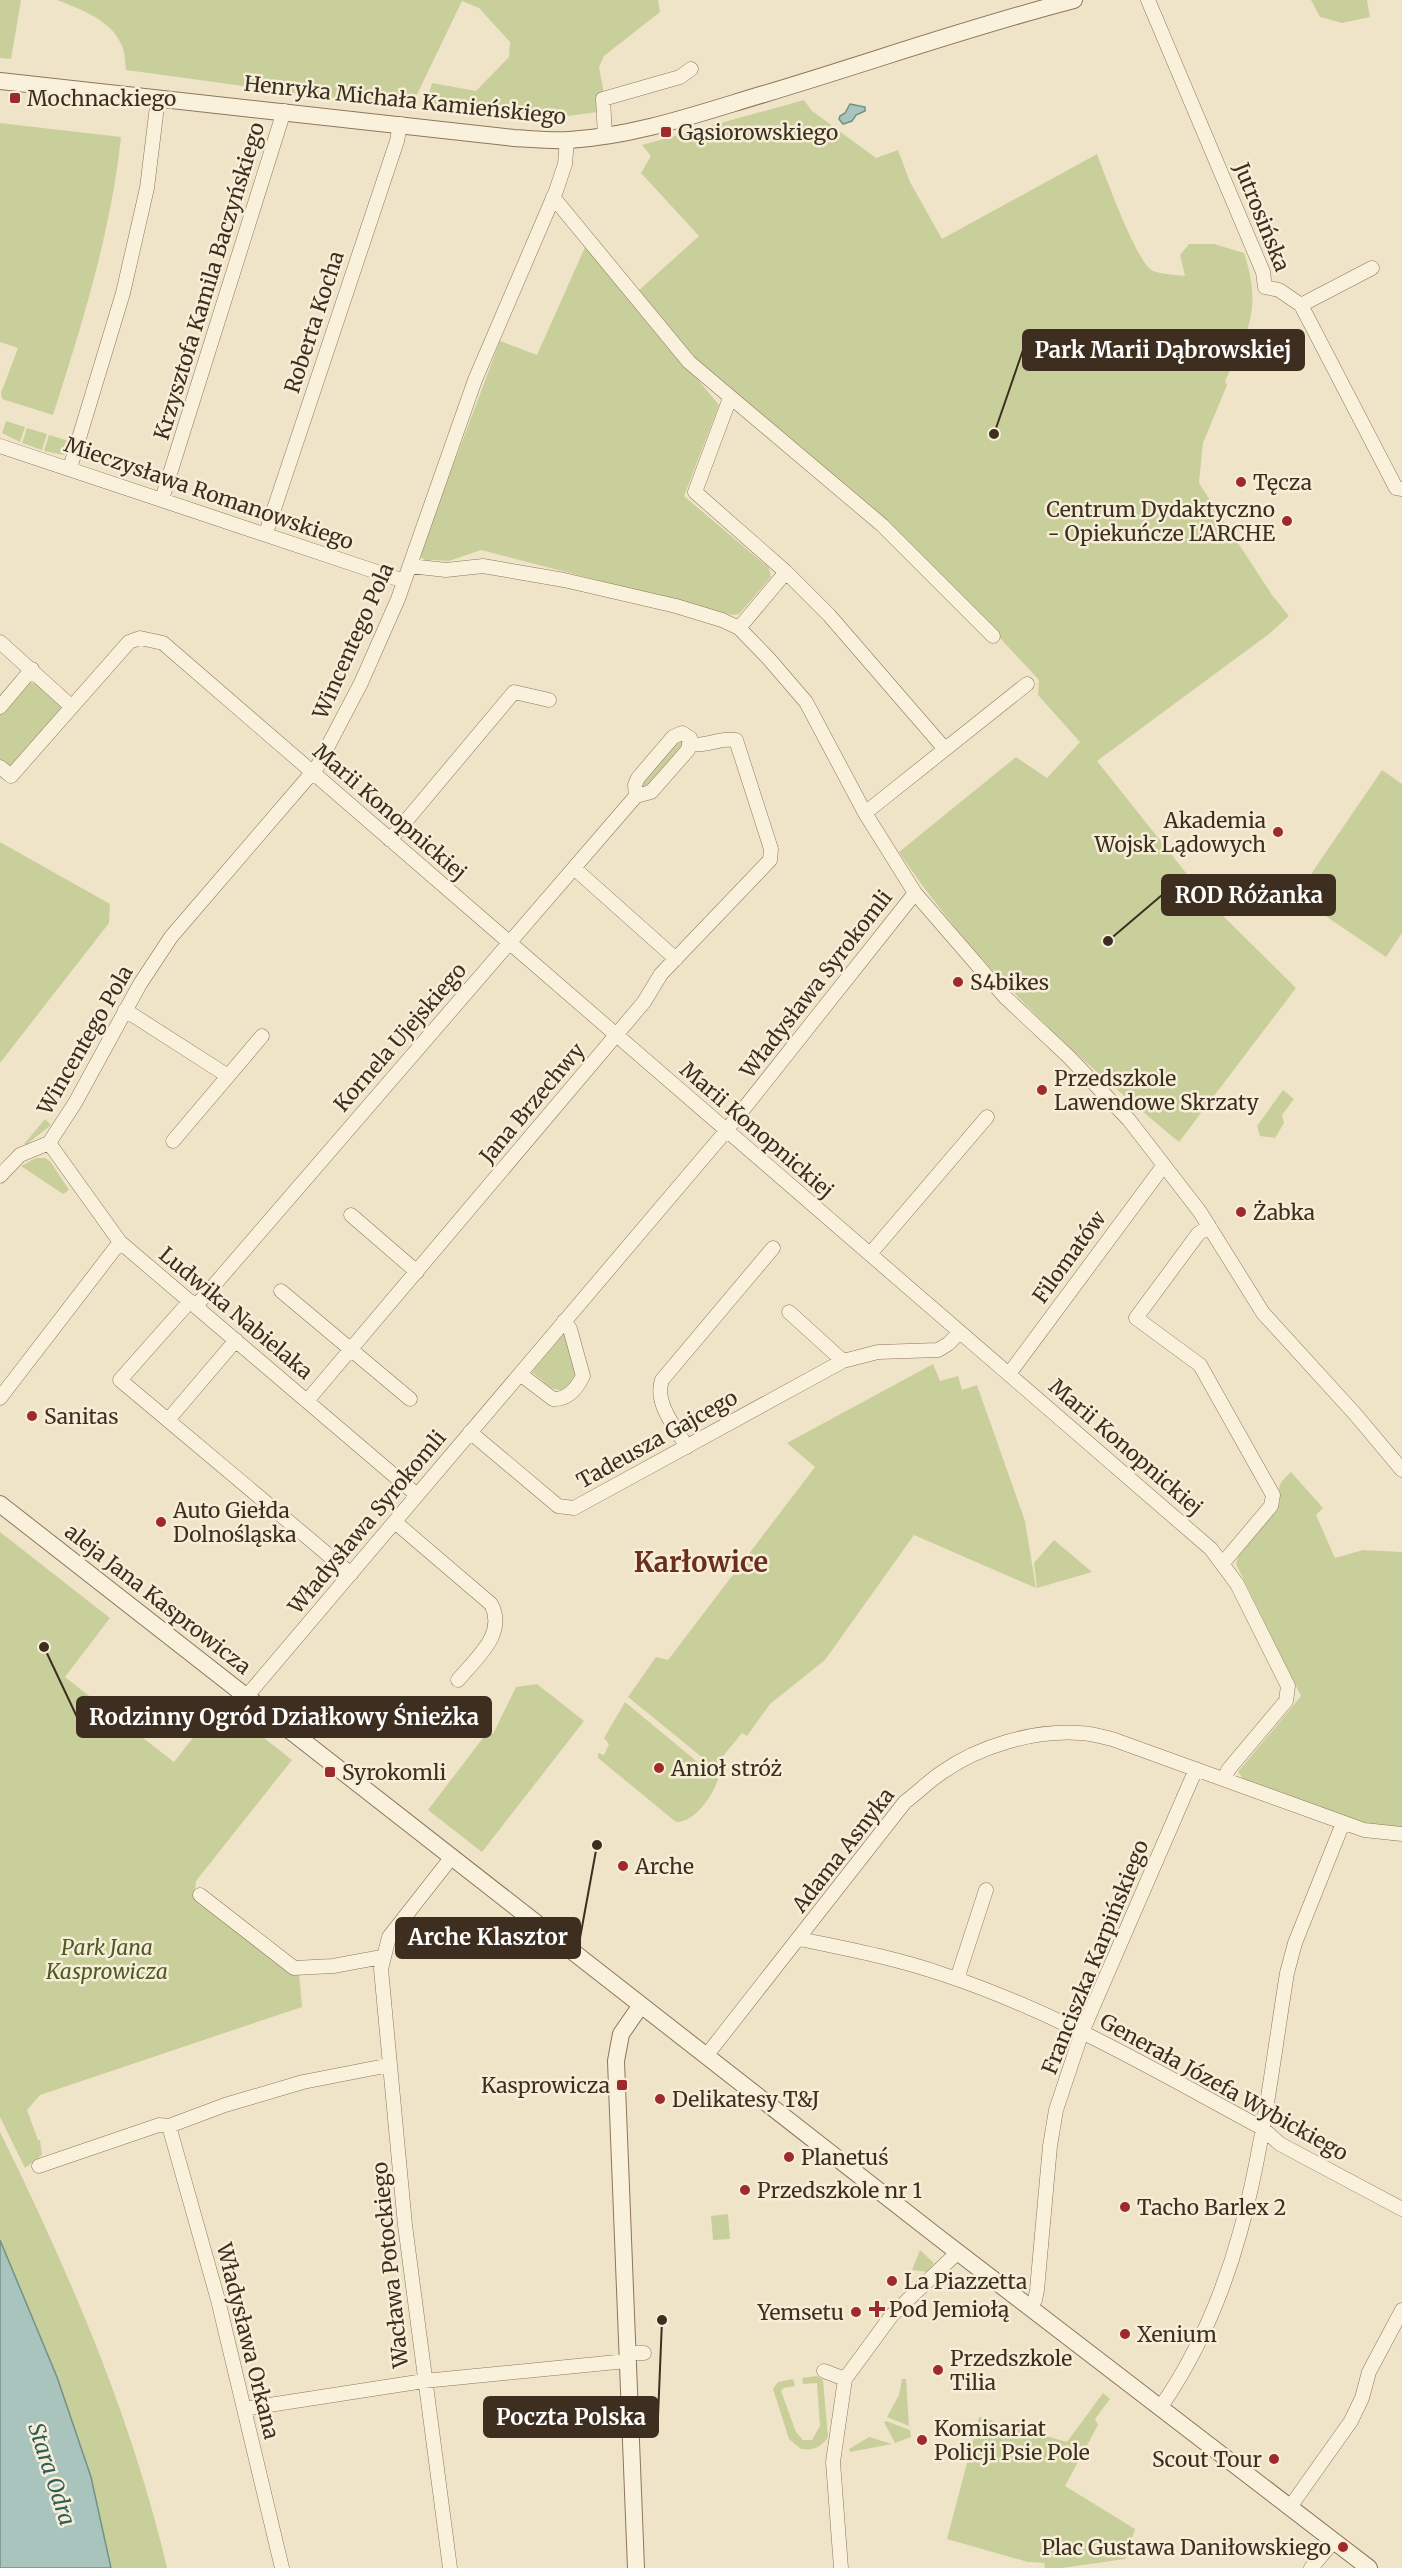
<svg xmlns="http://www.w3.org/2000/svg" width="1402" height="2568" viewBox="0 0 1402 2568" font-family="Merriweather,serif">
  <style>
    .green { fill: #c9cf9b }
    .water { fill: #a9c4bc; stroke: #6f938a; stroke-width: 1.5 }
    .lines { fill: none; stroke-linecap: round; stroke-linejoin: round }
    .minor-casing { stroke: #8d765c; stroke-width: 15 }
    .tertiary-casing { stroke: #8d765c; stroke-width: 18 }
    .minor { stroke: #faf1dc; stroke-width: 14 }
    .tertiary { stroke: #faf1dc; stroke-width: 16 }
    .poi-dot { fill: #9e2a2b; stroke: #f7eed8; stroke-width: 2 }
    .labels { text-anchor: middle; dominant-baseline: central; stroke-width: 5; stroke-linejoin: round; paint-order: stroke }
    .poi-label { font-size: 21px; fill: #3d2e20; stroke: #f7eed8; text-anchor: start }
    .street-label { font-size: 21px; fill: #3d2e20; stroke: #f7eed8 }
    .park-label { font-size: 21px; font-style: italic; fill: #4d5a26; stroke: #f7eed8 }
    .water-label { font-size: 22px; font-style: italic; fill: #2f5d5a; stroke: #f7eed8 }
    .district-label { font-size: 27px; font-weight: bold; fill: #6b2e1e; stroke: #f7eed8 }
    .leader { fill: none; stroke: #3d2e20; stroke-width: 2 }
    .callout-dot { fill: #3d2e20; stroke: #f7eed8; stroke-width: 2 }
    .callout { fill: #3d2e20; stroke: #3d2e20; stroke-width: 2 }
    .callout-label { font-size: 22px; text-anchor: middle; font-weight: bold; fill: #fff }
  </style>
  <rect width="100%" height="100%" fill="#f0e4c8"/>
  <path class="green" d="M0,0H21L11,59L0,58Z
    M57,0H658L660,12L604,56L599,67L604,94L598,112L560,117L426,104L432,83L476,91L509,57L510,42L479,8L462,1L410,109L126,70C125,63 125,53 122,46C111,19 81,10 57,0Z
    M1311,0H1367L1370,17L1342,23L1320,17Z
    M804,100L812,111L876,158L898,150L910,182L942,239L1097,154C1105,175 1137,264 1153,271C1162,274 1176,275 1185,276L1180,255L1189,244H1214L1244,253C1262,307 1249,332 1225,381L1227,385L1203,443L1199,483L1272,595L1289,616L1269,634L1097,761L1210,903L1296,988L1179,1142C1075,1056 975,966 899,852L1016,757L1047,778L1080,742L1038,695L1039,680L987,624L698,363L637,292L699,236L641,173L651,156L642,145Z
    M0,123L121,137C111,233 82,324 53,415L2,399L1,393L18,348L0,342Z
    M586,245L719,405L684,496L769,568L771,577L739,614L732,615L481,550L449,561L433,560L426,561L419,556L500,341L537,355Z
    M6,421L25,427L20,442L2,433Z
    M27,428L47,434L42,450L22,443Z
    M49,435L69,441L68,452L64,455L44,451Z
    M29,682L41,685L63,706L62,710L15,765H6L0,761V713Z
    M681,738L686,745L644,792L638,782Z
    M1382,770L1402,784V933L1386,957L1296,896Z
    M0,842L110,904L109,923L0,1063Z
    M1283,1090L1294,1099L1282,1115L1284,1123L1275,1138L1260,1136L1257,1126Z
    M45,1119L51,1125L27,1144H24Z
    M36,1158H45L50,1161L69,1190L63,1194L21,1166Z
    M563,1335H565L578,1374L575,1381L563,1391L551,1388L532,1372Z
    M933,1364L940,1381L958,1376L962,1390L977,1385L1025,1521L1036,1588L914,1535L825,1660L770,1704L747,1736L742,1733L714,1767L628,1697L656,1657L668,1660L815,1467L787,1443Z
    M1291,1472L1323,1508L1316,1515L1335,1558L1363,1550L1402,1552V1829L1366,1824L1244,1780L1238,1772L1301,1696L1236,1564L1238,1557L1279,1505C1281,1485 1274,1488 1291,1472Z
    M0,1532L110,1618L65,1677L174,1762L220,1703L292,1760L196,1881L194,1898L283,1964L299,1973L302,2007L40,2095L27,2110L38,2140H40L42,2155L25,2168L0,2117Z
    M1054,1540L1092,1572L1037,1588L1034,1563Z
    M537,1684L584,1721L482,1852L428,1810L486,1734H493L516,1687Z
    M625,1702L718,1779C713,1796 694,1823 676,1822L598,1758V1753L604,1755L609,1744L604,1738Z
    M0,2132C68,2270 132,2417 167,2568H111L91,2477L57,2377L0,2240Z
    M728,2214L730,2239L713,2240L711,2216Z
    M920,2250L934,2263L927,2272L912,2270Z
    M817,2376L823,2380L828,2437C821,2447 814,2451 801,2449L789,2439L773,2389L778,2382L793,2379L795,2386L784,2388L781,2391L796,2432L803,2440H812L820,2426L817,2383L803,2384L802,2378Z
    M902,2379H906L909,2426L887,2417L899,2395Z
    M1103,2393L1110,2399L1095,2419L1098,2425L1065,2486L1135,2529L1125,2559L1062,2568H1045L1044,2563L1028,2562L947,2539L979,2417L1067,2442Z
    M886,2421L910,2430L911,2437L895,2443L884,2422Z
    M869,2437L892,2444L850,2452L849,2449Z"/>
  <path class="water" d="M850,104L865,107V111L856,115L852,121L843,124L839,119L840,116L845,113Z
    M0,2240L57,2377L91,2477L111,2568H0Z"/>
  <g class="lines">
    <g class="minor-casing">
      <path id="minor" d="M1148,0L1263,272L1265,287L1279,290L1301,305L1396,488L1402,489
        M605,136L603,99L680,77L691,69
        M553,197L689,362L882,525L993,636
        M1301,305L1372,268
        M730,398L695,492L786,572L829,615L944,748
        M0,446L404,581
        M70,468L123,293L147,188L158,98
        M162,499L284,111
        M266,533L397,141L400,124
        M410,566L446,570L483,566L564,580L676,606L722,620L739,628L769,659L806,702L865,813L915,893L1005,997L1069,1057L1129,1120L1200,1212L1263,1313L1355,1414L1402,1470
        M739,628L786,572
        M0,642L72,707
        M0,707L32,669
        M0,767L11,776L129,642L140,638L163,643L1211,1549L1237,1584L1288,1686L1286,1701L1228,1770L1225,1779
        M865,813L1027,684
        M390,840L514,692L549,700
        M574,868L676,959
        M125,1010L228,1076
        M173,1141L262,1036
        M49,1143L120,1242L417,1495
        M0,1176L20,1155L49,1143L75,1103L140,984L171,937L317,767L361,683L398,599L475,380L556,191L565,164L567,140
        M351,1215L417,1272
        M1209,1226L1198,1234L1136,1318L1200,1365L1273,1495L1271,1506L1223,1563
        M870,1254L987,1117
        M281,1291L410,1399
        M190,1301L120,1380L351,1574
        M196,1306L636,796L651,792L688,750L690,738L682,733L673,737L638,778L635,785L636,796
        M789,1312L843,1361
        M520,1374L553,1399C568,1400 577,1388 583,1376L570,1329L564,1321
        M1009,1374L1164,1165
        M0,1398L120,1242
        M307,1401L644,1002L661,974L770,860L771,849L736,740C721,737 706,747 691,744
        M168,1420L236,1340
        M470,1432L558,1506L574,1508L843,1361L878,1352L938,1350L948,1344L960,1332
        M687,1447C675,1427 654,1403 662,1380L773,1248
        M395,1522L491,1604C507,1634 476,1658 458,1680
        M246,1697L726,1131L915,893
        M200,1895L294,1968L333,1966L382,1957
        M800,1939C847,1949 896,1958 942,1974C1055,2011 1158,2072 1262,2128L1280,2144L1402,2209
        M957,1979L986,1890
        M706,2056L905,1802C917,1793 928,1782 941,1773C979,1746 1033,1730 1080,1733C1091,1733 1102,1737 1112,1739L1364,1830L1402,1834
        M169,2126L218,2300L282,2568
        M39,2166L159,2125L169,2126L225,2105L303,2082L390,2065
        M1030,2307L1035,2300L1037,2290L1050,2146L1056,2110L1082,2032L1196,1769
        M627,2353H644
        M824,2371L845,2379L892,2315L958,2252
        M1160,2408C1252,2276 1262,2127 1287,1973L1295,1943L1343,1823
        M244,2409L424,2381L627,2361
        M1290,2507L1351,2421L1362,2398L1369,2372L1402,2310
        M450,2568L405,2225L381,1969L389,1937L451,1858
        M841,2568L833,2462L845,2379
        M1311,2568L1334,2541"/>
    </g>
    <g class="tertiary-casing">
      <path id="tertiary" d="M0,81L514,138C532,139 550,141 569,140C636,136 700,113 764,94C868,63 969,27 1074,0
        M0,1504L938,2237L1369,2568
        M636,2568L616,2061L621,2034L641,2005"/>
    </g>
    <use href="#minor" class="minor"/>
    <use href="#tertiary" class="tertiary"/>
  </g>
  <g class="poi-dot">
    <rect x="9" y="92" width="12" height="12" rx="3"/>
    <rect x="660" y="126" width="12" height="12" rx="3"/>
    <circle cx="1241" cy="482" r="6"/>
    <circle cx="1287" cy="521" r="6"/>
    <circle cx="1278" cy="832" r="6"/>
    <circle cx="958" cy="982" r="6"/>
    <circle cx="1042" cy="1090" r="6"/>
    <circle cx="1241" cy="1212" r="6"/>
    <circle cx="32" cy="1416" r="6"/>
    <circle cx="161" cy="1522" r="6"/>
    <circle cx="659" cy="1768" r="6"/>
    <rect x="324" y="1766" width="12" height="12" rx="3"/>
    <circle cx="623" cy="1866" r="6"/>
    <rect x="616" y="2079" width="12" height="12" rx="3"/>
    <circle cx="660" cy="2099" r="6"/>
    <circle cx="789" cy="2157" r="6"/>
    <circle cx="745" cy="2190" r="6"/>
    <circle cx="1125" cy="2207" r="6"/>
    <circle cx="892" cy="2281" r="6"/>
    <path d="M874 2300h6v6h6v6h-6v6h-6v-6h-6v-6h6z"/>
    <circle cx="856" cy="2312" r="6"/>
    <circle cx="1125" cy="2334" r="6"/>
    <circle cx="938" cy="2370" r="6"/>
    <circle cx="922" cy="2440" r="6"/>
    <circle cx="1274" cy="2459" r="6"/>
    <circle cx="1343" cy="2547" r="6"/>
  </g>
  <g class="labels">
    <g class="poi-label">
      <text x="27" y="98">Mochnackiego</text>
      <text x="678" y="132">Gąsiorowskiego</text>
      <text x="1253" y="482">Tęcza</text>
      <text x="1275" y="509" text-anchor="end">Centrum Dydaktyczno<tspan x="1275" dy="24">- Opiekuńcze L'ARCHE</tspan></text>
      <text x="1266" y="820" text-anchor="end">Akademia<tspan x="1266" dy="24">Wojsk Lądowych</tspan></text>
      <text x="970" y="982">S4bikes</text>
      <text x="1054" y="1078">Przedszkole<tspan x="1054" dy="24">Lawendowe Skrzaty</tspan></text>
      <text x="1253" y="1212">Żabka</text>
      <text x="44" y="1416">Sanitas</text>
      <text x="173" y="1510">Auto Giełda<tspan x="173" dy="24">Dolnośląska</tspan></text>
      <text x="671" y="1768">Anioł stróż</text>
      <text x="342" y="1772">Syrokomli</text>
      <text x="635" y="1866">Arche</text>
      <text x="610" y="2085" text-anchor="end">Kasprowicza</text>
      <text x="672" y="2099">Delikatesy T&amp;J</text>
      <text x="801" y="2157">Planetuś</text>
      <text x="757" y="2190">Przedszkole nr 1</text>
      <text x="1137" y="2207">Tacho Barlex 2</text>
      <text x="904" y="2281">La Piazzetta</text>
      <text x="889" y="2309">Pod Jemiołą</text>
      <text x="844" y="2312" text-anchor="end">Yemsetu</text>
      <text x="1137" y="2334">Xenium</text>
      <text x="950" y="2358">Przedszkole<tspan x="950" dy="24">Tilia</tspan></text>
      <text x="934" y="2428">Komisariat<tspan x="934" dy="24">Policji Psie Pole</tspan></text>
      <text x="1262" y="2459" text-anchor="end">Scout Tour</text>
      <text x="1331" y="2547" text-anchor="end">Plac Gustawa Daniłowskiego</text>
    </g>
    <g class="street-label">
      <text transform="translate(405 100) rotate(6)">Henryka Michała Kamieńskiego</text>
      <text transform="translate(1262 217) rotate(68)">Jutrosińska</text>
      <text transform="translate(209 281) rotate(-73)">Krzysztofa Kamila Baczyńskiego</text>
      <text transform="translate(314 322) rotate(-72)">Roberta Kocha</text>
      <text transform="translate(209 493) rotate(19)">Mieczysława Romanowskiego</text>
      <text transform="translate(353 641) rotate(-66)">Wincentego Pola</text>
      <text transform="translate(390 812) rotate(41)">Marii Konopnickiej</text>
      <text transform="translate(816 984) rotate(-52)">Władysława Syrokomli</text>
      <text transform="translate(400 1037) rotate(-49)">Kornela Ujejskiego</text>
      <text transform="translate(85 1040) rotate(-60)">Wincentego Pola</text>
      <text transform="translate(532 1103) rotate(-50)">Jana Brzechwy</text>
      <text transform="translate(757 1130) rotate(41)">Marii Konopnickiej</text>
      <text transform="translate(1069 1257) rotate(-54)">Filomatów</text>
      <text transform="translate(236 1313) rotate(40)">Ludwika Nabielaka</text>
      <text transform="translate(657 1439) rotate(-29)">Tadeusza Gajcego</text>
      <text transform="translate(1126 1447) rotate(41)">Marii Konopnickiej</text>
      <text transform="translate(367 1522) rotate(-50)">Władysława Syrokomli</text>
      <text transform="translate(158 1599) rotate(38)">aleja Jana Kasprowicza</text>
      <text transform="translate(843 1850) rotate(-52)">Adama Asnyka</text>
      <text transform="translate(1095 1957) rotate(-68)">Franciszka Karpińskiego</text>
      <text transform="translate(1224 2087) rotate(29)">Generała Józefa Wybickiego</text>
      <text transform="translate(390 2265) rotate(-96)">Wacława Potockiego</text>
      <text transform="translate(248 2341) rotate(76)">Władysława Orkana</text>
    </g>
    <g class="park-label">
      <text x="107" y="1947">Park Jana<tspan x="107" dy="24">Kasprowicza</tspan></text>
    </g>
    <g class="water-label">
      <text transform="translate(52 2474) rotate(72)">Stara Odra</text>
    </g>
    <g class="district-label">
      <text x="701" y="1562">Karłowice</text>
    </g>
  </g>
  <path class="leader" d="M994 434L1023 350M1108 941L1162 895M44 1647L77 1717M597 1845L580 1938M662 2320L658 2417"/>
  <g class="callout-dot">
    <circle cx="994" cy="434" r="6"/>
    <circle cx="1108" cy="941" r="6"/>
    <circle cx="44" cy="1647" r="6"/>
    <circle cx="597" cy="1845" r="6"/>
    <circle cx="662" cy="2320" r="6"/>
  </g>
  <g class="callout">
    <rect x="1023" y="330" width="281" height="40" rx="6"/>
    <rect x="1162" y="875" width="173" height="40" rx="6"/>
    <rect x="77" y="1697" width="414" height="40" rx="6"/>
    <rect x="396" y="1918" width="184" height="40" rx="6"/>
    <rect x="484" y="2397" width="174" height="40" rx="6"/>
  </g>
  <g class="callout-label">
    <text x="1163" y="358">Park Marii Dąbrowskiej</text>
    <text x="1249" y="903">ROD Różanka</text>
    <text x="284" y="1725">Rodzinny Ogród Działkowy Śnieżka</text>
    <text x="488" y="1945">Arche Klasztor</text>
    <text x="571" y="2425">Poczta Polska</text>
  </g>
</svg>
